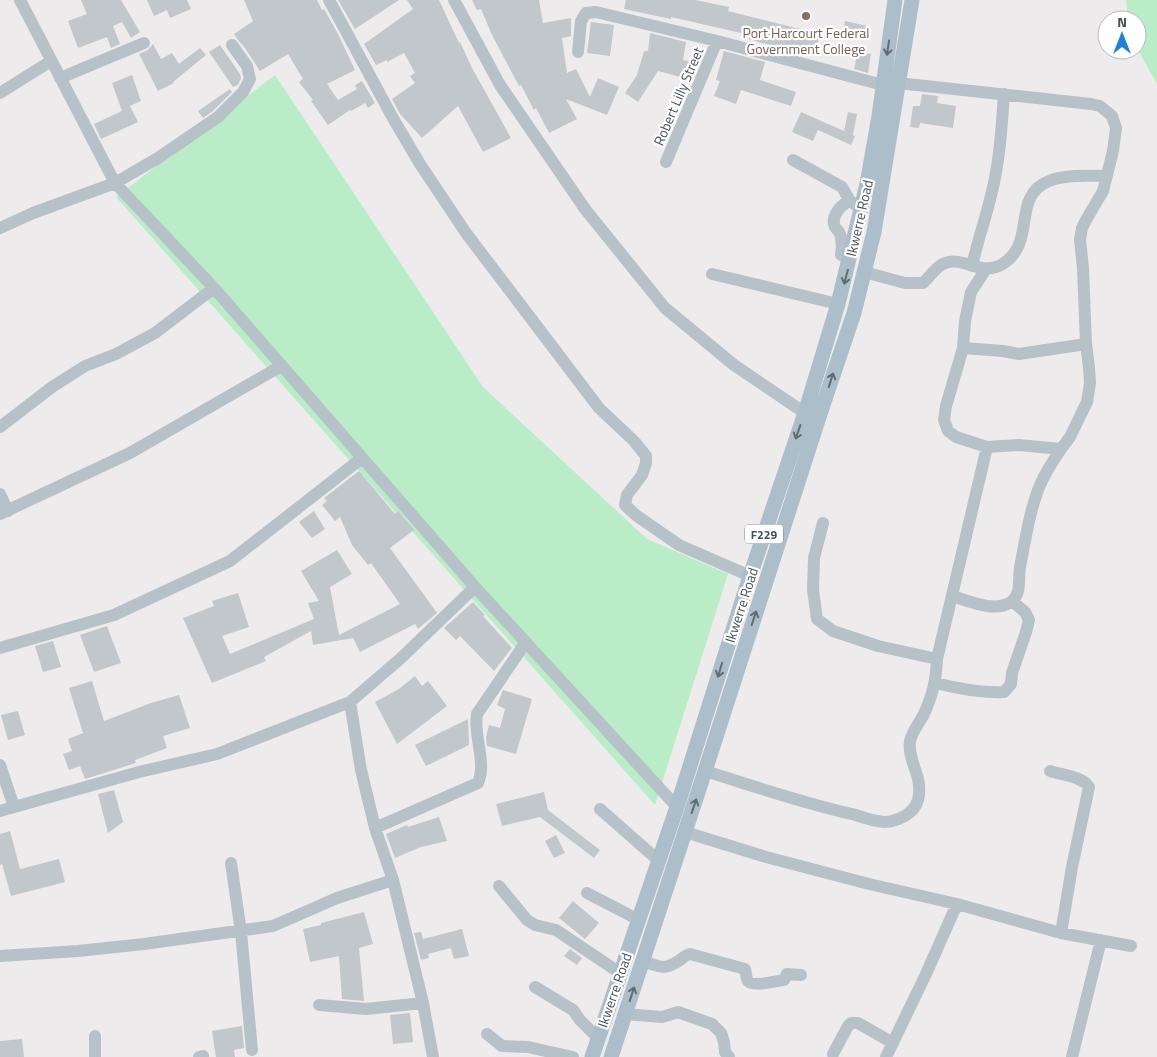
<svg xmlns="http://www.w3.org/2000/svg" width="1157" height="1057" viewBox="0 0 1157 1057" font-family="'Titillium Web',sans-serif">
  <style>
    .green { fill: #baecc8 }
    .building { fill: #c2c7cb }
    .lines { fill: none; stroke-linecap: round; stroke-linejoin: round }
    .minor { stroke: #b7c2c8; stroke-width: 12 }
    .major { stroke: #acbeca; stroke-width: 15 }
    .oneway { stroke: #5f6c74 }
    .education-dot { fill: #8d6e63; stroke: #fff; stroke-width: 2 }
    .labels { text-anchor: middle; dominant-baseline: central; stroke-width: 4.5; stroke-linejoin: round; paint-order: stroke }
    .shield { fill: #fff; stroke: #7d858a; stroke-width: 1 }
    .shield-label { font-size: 12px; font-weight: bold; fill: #455158 }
    .education-label { font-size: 14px; fill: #785e54; stroke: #fff }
    .street-label { font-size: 14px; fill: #455158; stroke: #fff }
  </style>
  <rect width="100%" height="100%" fill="#eeebec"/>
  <path class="green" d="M1126,0H1157V84L1137,48V20H1128Z
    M275,75L483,387L647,539L728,574L655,805L116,197Z"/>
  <path class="building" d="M81,0H121L140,32L131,38L122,22L113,26L120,44L111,48L107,37L78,48L68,21L87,14Z
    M147,0H187L191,9L170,18L167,10L154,16Z
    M244,0H317L322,10L324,9L337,32L355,70L327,84L338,100L357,89L355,85L362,81L375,103L368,108L365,103L351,111L350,110L328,125L311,101L313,100L299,82L303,79L288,54L260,71L245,48L238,40L234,34L253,21Z
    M338,0H399L355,29Z
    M407,0H439L459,43L460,42L472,68L511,138L483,152L458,106L422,138L400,114L392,99L415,83L410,76L415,73L404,53L387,62V60L376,65L364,44L413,9Z
    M472,0H539L543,23L571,18V36L562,38L567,73L576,69L590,97L598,78L619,87L607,115L566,99L577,119L549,133L536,108L534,110L521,85L519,86L492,35L481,9L477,10Z
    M626,0H695L729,7L728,11L820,34L815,55L766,44L749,39L750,35L671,17V19L624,9Z
    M845,21L867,26L864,40L842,35Z
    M591,22L614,25L610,56L587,53Z
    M650,33L686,42L683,60L691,62L687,79L658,71L638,102L625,93L637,75L644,51H648Z
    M153,44L161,59L172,53L179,64L200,48L206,55L173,82L174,83L158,91L139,54L148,50Z
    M220,45L240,74L241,78L238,85L233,87L209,52Z
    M724,51L765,62L760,80L796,92L791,106L741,90L736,104L714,96L720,81L716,80Z
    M858,51L871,54L868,73L854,69Z
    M132,75L141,101L130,106L138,122L101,139L94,124L122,111L112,83Z
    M230,89L232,92L213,111L203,118L198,111Z
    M922,94L938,96L937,103L956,106L953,128L920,123L919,128L910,127L913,106H920Z
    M801,112L844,131L848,112L857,114L853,135L855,136L851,145L818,130L813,141L792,132Z
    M359,471L395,514L398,511L414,530L390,548L437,613L418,629L415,624L360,652L353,638L313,645L311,631L264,657L266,661L212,683L183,618L214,606L212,601L238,593L249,627L222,636L230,654L314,619L308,603L319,601L301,571L337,550L352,574L330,587L339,635L400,604L371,563L368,565L352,545L340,517L335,521L322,505L327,501L324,498Z
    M314,511L325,529L312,538L299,522Z
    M473,602L485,615L483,616L512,648L494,671L460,636L456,640L444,628Z
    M107,626L121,663L94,672L80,635Z
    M53,641L61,667L43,672L35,646Z
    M415,676L422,686L428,681L447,706L397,744L375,702L399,689Z
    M92,681L104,721L151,703L179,695L190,728L163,736L167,748L135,760L136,763L85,779L80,766L69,770L63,754L72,751L68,739L83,733L69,688Z
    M503,690L532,699L516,754L487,746L486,737L489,725L500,728L505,709L497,705Z
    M18,711L25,735L8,740L1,715Z
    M468,719L469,745L426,766L415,745Z
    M114,790L123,822L108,833L98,794Z
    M544,792L548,810L600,850L594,858L540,817L502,826L496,804Z
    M439,817L447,841L421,847L395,858L386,834L407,825L408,827Z
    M10,831L20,869L59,859L65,882L11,896L2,864L0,865V834Z
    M556,835L565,853L554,858L545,841Z
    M573,901L599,923L585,939L559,918Z
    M364,912L373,944L359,948L364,1001L342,999L339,956L310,962L303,929L321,925V923Z
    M462,929L469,956L454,959L451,948L428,954L429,958L421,960L414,933L421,932L423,939Z
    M570,949L582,958L577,965L564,956Z
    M410,1013L413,1042L393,1044L390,1015Z
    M242,1026L244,1048L234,1050L235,1057H216L212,1031Z
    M22,1039L24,1057H0V1041Z"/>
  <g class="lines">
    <path class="minor" d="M20,0L115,183L214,288L475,587L677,807
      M329,0L394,120L420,164L466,233L599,408L634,441L646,456V463L642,475L627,495L625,505L637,516L679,545L750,576
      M454,0L500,85L585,209L665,308L734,365L805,413
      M578,52L581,21L586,13L596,12L717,41L883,85
      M60,78L144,43
      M898,83L1091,104L1100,106L1112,116L1116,128L1113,151L1103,191L1086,220L1082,228L1080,240L1083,268L1086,344L1089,367L1090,383L1087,402L1070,437L1061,449L1019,445L987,447L956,437L948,431L944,420L946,406L963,348L965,321L971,292L986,269
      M0,93L51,61
      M793,160L842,187L850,201L862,209
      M666,162L717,41
      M0,228L33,213L115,183L158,158L218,117L243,92L250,79L247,66L232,45
      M841,255C842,249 842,244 841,238C841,233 838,231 835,227C830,217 841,204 850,201
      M972,266C979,234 991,204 996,172C1001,146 1002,120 1004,94
      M864,272L905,283H923C930,277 936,266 945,263C965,256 982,278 1004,263C1037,241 1011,196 1049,181C1066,174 1088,176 1106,176
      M712,274L838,304
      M963,348L1003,351L1019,354L1086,344
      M0,427L52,387L85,366L116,354L155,333L214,288
      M0,494L8,511
      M0,514L130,453L281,366
      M823,523L814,558L813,590L817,619L833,631L878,646L937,659
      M952,596C969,601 995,613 1011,602C1022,594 1018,578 1020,567C1025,543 1028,518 1036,496C1041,479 1051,464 1061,449
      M0,648L114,615L230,561L362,458
      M936,683C959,689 980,693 1004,692L1011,684L1012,673L1026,632L1029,620L1025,612L1012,601
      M350,702L361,770L375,828L393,880L423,1003L433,1057
      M0,765L14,807
      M705,771C754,786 802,803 852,814C862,817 875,822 885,822C898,821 914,814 918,800C924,776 907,762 910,741C912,731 920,722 924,714C933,694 936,680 937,659L987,447
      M1050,771C1062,775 1082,776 1089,787L1072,867L1061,933
      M600,809L659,861
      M0,811L139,772L217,754L350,702L400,659L475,587
      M375,828L478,783C487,762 473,736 477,714L526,642
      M685,832L766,857L869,884L957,904L1061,933L1131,946
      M231,863L241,932L252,1050
      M499,886L527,920L535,925L556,930L620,973
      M587,893L639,920
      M0,956L78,951L144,944L273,926L337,898L393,880
      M643,961C660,967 664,971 680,960C684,957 686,955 690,954L745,969C746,972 746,978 748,981C752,987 776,981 784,980L787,974L801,975
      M535,987L573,1010L580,1020L598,1038
      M319,1005L366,1009L423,1003
      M625,1014L662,1017L678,1012L712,1024L721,1033L724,1042L725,1052L729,1057
      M487,1034L502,1046L528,1047L573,1057
      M95,1036V1057
      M833,1054L848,1026L851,1023H858L893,1043
      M199,1057L203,1056
      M886,1057L926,974L957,904
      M1072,1057L1101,940"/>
    <path class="major" d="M592,1057L677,807L750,576L805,413L838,304L867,184L879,116L895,0
      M611,1057L705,771L820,414L854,313L874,232L912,0"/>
  </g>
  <defs><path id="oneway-shaft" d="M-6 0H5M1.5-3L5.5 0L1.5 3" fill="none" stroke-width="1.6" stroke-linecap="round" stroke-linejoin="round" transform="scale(1.25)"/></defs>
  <g class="oneway">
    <use href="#oneway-shaft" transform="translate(888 48) rotate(98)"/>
    <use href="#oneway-shaft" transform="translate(846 277) rotate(105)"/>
    <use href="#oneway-shaft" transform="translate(831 380) rotate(-72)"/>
    <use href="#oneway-shaft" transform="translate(798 432) rotate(109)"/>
    <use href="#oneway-shaft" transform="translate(754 618) rotate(-72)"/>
    <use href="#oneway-shaft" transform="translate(720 670) rotate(107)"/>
    <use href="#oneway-shaft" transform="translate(694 806) rotate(-71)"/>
    <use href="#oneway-shaft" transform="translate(632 994) rotate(-72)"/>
  </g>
  <circle class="education-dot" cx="806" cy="16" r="5"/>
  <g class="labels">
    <rect class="shield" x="745" y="524.5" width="38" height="19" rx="4"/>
    <g class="shield-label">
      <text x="764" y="534">F229</text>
    </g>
    <g class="education-label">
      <text x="806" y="32">Port Harcourt Federal<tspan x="806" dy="16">Government College</tspan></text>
    </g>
    <g class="street-label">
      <text transform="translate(678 96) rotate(-67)">Robert Lilly Street</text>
      <text transform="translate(859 218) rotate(-77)">Ikwerre Road</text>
      <text transform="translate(741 605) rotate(-72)">Ikwerre Road</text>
      <text transform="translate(614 990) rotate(-71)">Ikwerre Road</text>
    </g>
  </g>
  <g transform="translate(1122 35)"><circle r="24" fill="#ffffff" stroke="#b5b9bc"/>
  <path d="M0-4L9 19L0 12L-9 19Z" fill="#1f81d5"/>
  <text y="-8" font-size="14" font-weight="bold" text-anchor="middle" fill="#455158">N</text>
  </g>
</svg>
